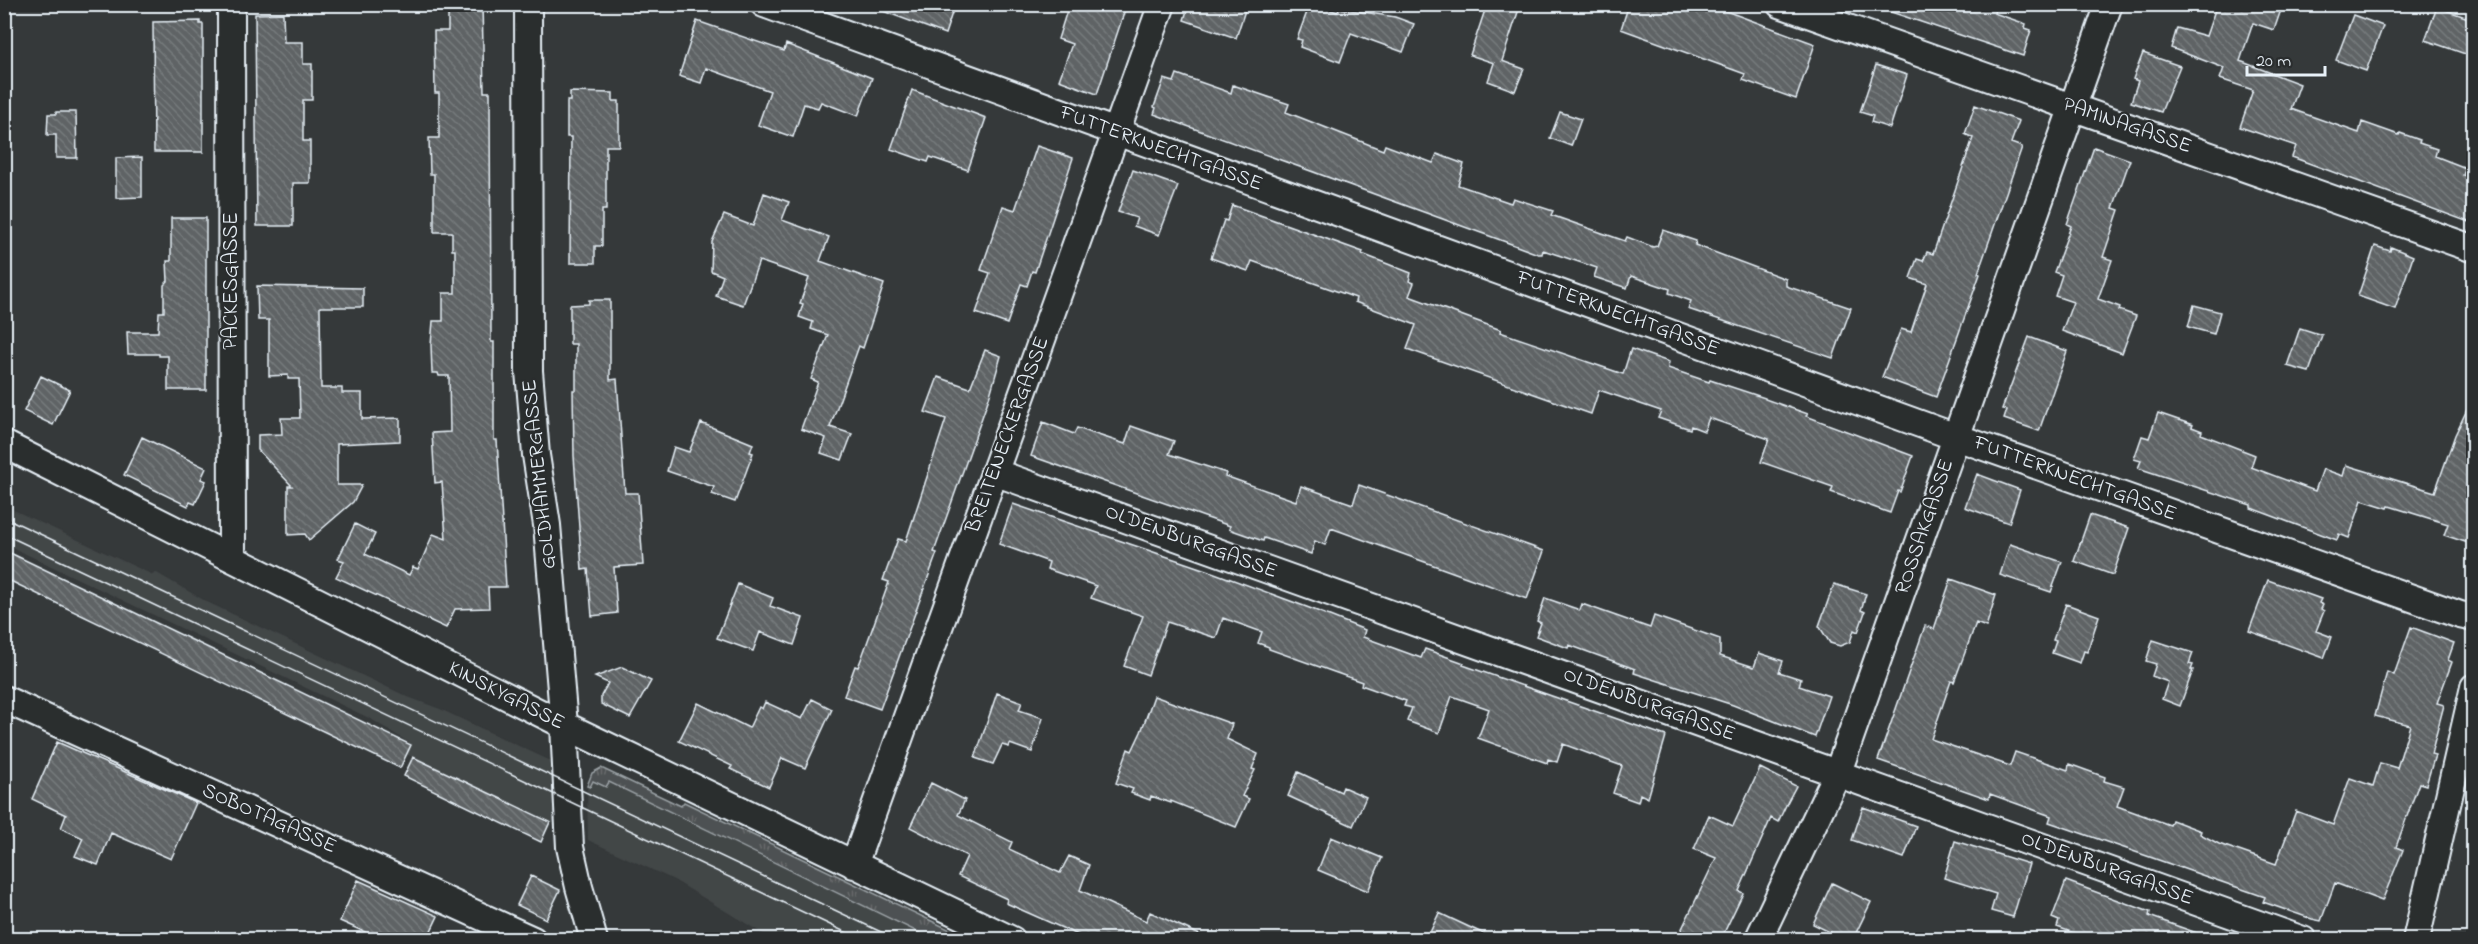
<svg xmlns="http://www.w3.org/2000/svg" width="2478" height="944" viewBox="0 0 2478 944" font-family="'Indie Flower',sans-serif">
  <style>
    .built { fill: #424647 }
    .grass { fill: url(#grass-tufts); stroke: #9aa1a5; stroke-width: 1.5 }
    .building { fill: url(#building-back-hatch); stroke: #e8f1f8; stroke-width: 1.5 }
    .lines { fill: none; stroke-linecap: round; stroke-linejoin: round }
    .minor-casing { stroke: #e8f1f8; stroke-width: 30 }
    .minor { stroke: #2a2d2e; stroke-width: 26 }
    .tram { stroke: #e8f1f8; stroke-width: 1.5 }
    .labels { text-anchor: middle; dominant-baseline: central; stroke-width: 4.5; stroke-linejoin: round; paint-order: stroke }
    .street-label { font-size: 21px; fill: #e8f1f8; stroke: #2a2d2e }
  </style>
  <defs>
    <pattern id="grass-tufts" width="24" height="20" patternUnits="userSpaceOnUse" patternTransform="scale(1.5)"><rect width="24" height="20" fill="#4d5152"/><path d="M3 7l-1-3M5 7V3M7 7l1-3M15 17l-1-3M17 17v-4M19 17l1-3" fill="none" stroke="#676a6c"/></pattern>
    <pattern id="building-back-hatch" width="6" height="6" patternUnits="userSpaceOnUse" patternTransform="scale(1.5)"><rect width="6" height="6" fill="#5f6365"/><path d="M-1 5l2 2M0 0l6 6M5-1l2 2" fill="none" stroke="#767a7c"/></pattern>
  </defs>
  <rect width="100%" height="100%" fill="#35393a"/>
  <filter id="ink" filterUnits="userSpaceOnUse"><feTurbulence type="fractalNoise" baseFrequency=".0167" numOctaves="2"/><feDisplacementMap in="SourceGraphic" scale="12" xChannelSelector="R" yChannelSelector="G"/><feConvolveMatrix kernelMatrix="1 2 1 2 8 2 1 2 1" color-interpolation-filters="sRGB"/></filter>
  <g filter="url(#ink)">
    <path class="built" d="M5,506L153,575L155,572L207,602L408,697L440,709L555,763V824L406,754L411,744L371,719L5,544Z
      M593,781L608,782L932,939H772L674,880L588,840L587,786L590,787Z"/>
    <path class="grass" d="M601,768L681,806L684,802L969,939H932L609,782L606,787L593,781L590,787L587,786L592,773Z"/>
    <path class="building" d="M448,4H482L484,92H490L491,342H494V440H497L506,587H488L489,608L455,609L446,628L336,577L344,561L338,559L355,524L375,534L365,554L409,575L413,567L418,569L433,534L446,539L442,482L435,483L432,433L450,432L449,376H439L438,373H432L431,345L433,321H443V293H455V250H452V232H434V174H430L429,138H439V93H435L434,31H448Z
      M872,4H955L945,34L872,7Z
      M1069,4H1127L1097,94L1059,80L1072,44L1058,39Z
      M1189,4H1247L1236,38L1184,20Z
      M1310,4L1338,12L1339,8L1395,17L1414,24L1403,52L1351,33L1340,62L1300,47L1302,40L1297,39Z
      M1487,4H1506L1519,9L1502,61L1524,69L1515,91L1488,81L1494,63L1470,55Z
      M1629,4H1707L1815,44L1796,99L1743,80L1745,74L1621,29Z
      M1880,4H1997L1994,13L2026,24L2025,28L2031,30L2023,56L1879,8Z
      M2210,4H2283L2274,30L2253,23L2240,61L2300,84L2291,109L2359,133L2362,122L2399,135L2400,133L2420,140L2419,143L2437,149L2435,156L2466,168L2463,175L2474,179V224L2292,157L2296,146L2240,127L2253,90L2220,79L2224,68L2171,48L2177,28L2206,36L2215,10L2210,8Z
      M2437,7L2474,20V57L2425,40Z
      M283,13L284,42H303V64H312V100H303V141H310V183H293V226H257L255,14Z
      M2353,15L2383,26L2366,71L2336,60Z
      M200,21V24H203V152H154L153,22Z
      M697,21L784,51L786,44L872,78L858,116L821,102L818,108L804,104L793,137L758,125L770,91L706,68L701,83L679,76Z
      M2143,53L2180,66L2161,112L2131,102L2138,81L2133,79Z
      M1876,65L1907,75L1890,128L1871,122L1873,116L1860,112Z
      M1177,74L1231,93L1233,85L1289,104L1286,112L1383,150L1385,145L1433,163L1437,154L1464,164L1458,185L1511,203L1513,198L1553,211L1551,215L1625,241L1627,237L1653,247L1657,246L1663,230L1696,241L1695,245L1786,279V286L1851,308L1833,358L1688,309L1691,301L1669,293L1670,289L1631,276L1627,288L1594,277L1597,268L1543,250L1542,254H1538L1506,242L1154,114L1156,108L1154,107L1164,79L1174,82Z
      M912,90L986,118L968,170L930,157L928,162L891,149Z
      M570,92L613,93V101H619V146H606V210H602V246H595V263H570L571,137H567V101H570Z
      M1975,105L2019,121L2011,143L2022,147L1978,273L1980,274L1936,397L1882,377L1901,329L1911,332L1927,284L1910,278L1917,259L1923,261L1927,252L1933,254L1973,138L1965,134Z
      M56,112H76L77,158H56V135H47L48,114H56Z
      M1560,112L1581,119L1571,146L1550,138Z
      M1037,146L1073,158L1035,272L1032,271L1027,286L1021,284L1007,324L976,313L990,273L981,270L1003,206L1015,210Z
      M2094,147L2130,160L2113,208L2119,210L2103,257L2112,260L2098,299L2120,307L2119,310L2136,316L2122,353L2062,331L2073,302L2055,296L2062,275L2054,272L2071,226L2067,224Z
      M142,157V197L116,198V158Z
      M1133,170L1178,186L1159,235L1134,226L1137,218L1118,212Z
      M764,193L789,202L782,220L829,237L820,261L884,284L863,348L859,346L830,427L852,434L842,460L821,453L826,438L801,429L818,382L811,379L828,335L811,329L813,322L799,317L803,304L800,303L809,278L759,261L743,305L716,296L723,276L711,271L712,242L724,215L753,226Z
      M1232,205L1363,252L1362,254L1411,273L1409,281L1414,283L1409,296L1501,330L1500,332L1623,374L1631,349L1669,362L1668,368L1709,382L1710,380L1765,398V399L1808,414L1806,416L1913,456L1900,492L1898,491L1890,513L1831,492L1833,487L1761,462L1769,439L1709,418L1704,431L1691,426L1690,429L1658,418L1661,411L1599,390L1591,414L1407,349L1416,325L1355,302L1356,298L1252,261L1248,271L1211,258L1224,220L1227,221Z
      M171,218H206V390H168V356H159V354H128L127,332H158L159,312H164V285L168,281L167,261H171Z
      M2375,246L2390,251L2391,247L2413,256L2395,309L2358,296Z
      M257,286L363,288V307H320L321,388H342V393H362V419L400,418V441L337,444V485H362L353,502L309,540L305,534L288,535V486H292L258,450V435L282,434L281,418H300L299,379H288V375L269,376V320H258Z
      M589,300H610V380L617,379L625,493H638L643,565L614,567L617,613L592,616L588,569L582,570L574,456L573,390H576V344H570V305L589,304Z
      M2194,305L2220,312L2214,334L2188,327Z
      M2300,328L2322,335L2309,372L2287,366Z
      M2029,337L2067,351L2039,431L2004,419L2007,410L2002,409Z
      M985,350L1001,356L990,395L934,552L937,553L880,709L844,696L855,666L858,667L862,657L889,582L883,580L898,539L906,541L946,419L925,412L938,377L970,388Z
      M41,376L70,390L53,425L24,411Z
      M2474,395V545L2444,535L2448,524L2389,506L2388,508L2362,500L2349,538L2339,534L2337,540L2251,508V505L2138,468L2141,461L2134,459L2142,436L2149,438L2158,413L2193,425L2192,427L2202,431L2201,434L2255,455L2251,467L2315,491L2323,469L2343,476L2346,465L2435,492L2455,435Z
      M1043,422L1074,434L1077,428L1125,444L1131,426L1174,441L1169,454L1226,473L1225,476L1296,501L1301,486L1353,504L1359,485L1544,551L1527,599L1331,528L1325,545L1315,541L1311,554L1264,538L1263,541L1229,529L1230,526L1031,456Z
      M701,423L753,444L750,452L753,453L735,502L712,494L714,487L667,471L674,447L689,452Z
      M142,437L206,468L201,479L206,481L195,504L190,502L188,506L124,475Z
      M1977,474L2020,490L2009,523L1965,507Z
      M1013,504L1209,571L1312,609L1365,630L1363,637L1421,658L1425,649L1464,663L1463,665L1666,736L1648,798L1640,794L1638,802L1613,793L1622,766L1563,744L1557,762L1548,759L1547,763L1478,738L1489,709L1452,696L1439,733L1407,721L1412,708L1404,706L1406,701L1361,685L1362,682L1269,649V647L1258,643L1262,632L1223,618L1216,638L1167,622L1148,675L1124,666L1143,616L1091,598L1096,586L1047,569L1049,562L999,544Z
      M2090,515L2129,528L2113,575L2074,561Z
      M2010,544L2062,562L2051,592L2000,575Z
      M4,550L411,745L400,768L4,578Z
      M1951,579L1996,595L1986,627L1976,623L1954,682L1951,681L1931,739L2010,766L2015,752L2068,770L2069,764L2105,777L2104,781L2124,787L2117,806L2170,825L2172,820L2201,831L2200,834L2219,844L2276,864L2296,811L2333,825L2350,778L2373,786L2380,763L2397,768L2410,725L2375,716L2387,672L2394,675L2411,627L2454,643L2448,660L2452,662L2437,703L2444,705L2431,754L2435,755L2426,785L2419,783L2396,847L2403,850L2382,901L2335,883L2321,921L2312,919L2263,902L2265,897L2049,822L2051,816L1990,794L1989,799L1878,760L1925,626L1934,629Z
      M2268,580L2321,599L2319,603L2323,605L2321,609L2324,611L2316,631L2332,637L2324,658L2249,631Z
      M738,584L773,598L770,606L803,618L794,645L760,632L753,651L717,638Z
      M1834,584L1866,594L1861,610L1865,612L1858,632L1854,630L1850,642L1840,646L1830,643L1819,626Z
      M1545,598L1580,610L1582,604L1650,628L1654,616L1720,639V656L1754,667L1759,653L1783,661L1779,672L1801,679L1799,686L1829,696L1815,737L1733,705L1634,673L1635,669L1569,645L1568,648L1536,636L1541,623L1537,621Z
      M2066,604L2099,616L2087,652L2084,651L2080,663L2052,653L2056,641L2053,640Z
      M2153,640L2193,653L2189,664L2193,665L2191,670H2193L2180,706L2162,699L2168,682L2152,676L2156,664L2146,661Z
      M622,667L651,681L630,718L601,704V696L608,683L595,677Z
      M997,693L1022,702L1019,710L1043,718L1032,752L1010,744L1009,747L1002,745L993,764L975,758Z
      M1154,696L1232,724L1227,739L1258,754L1252,769L1255,770L1242,796L1249,799L1236,827L1171,801V803L1151,796L1150,800L1131,793L1133,789L1116,783L1128,749L1132,751L1141,732Z
      M812,699L832,709L805,768L782,758L769,787L730,769L732,766L679,741L698,703L749,728L759,707L762,709L765,702L802,719Z
      M57,742L196,803L171,859L111,833L98,865L75,856L83,838L61,828L66,815L32,799Z
      M413,757L550,822L541,842L404,776Z
      M1760,768L1796,786L1788,801L1778,822L1771,818L1739,891L1743,893L1721,939H1677L1716,858L1694,849L1709,815L1733,826Z
      M1298,772L1341,792L1343,787L1366,797L1353,826L1288,796Z
      M931,783L965,800L958,815L1012,842L1009,849L1060,873L1069,856L1089,865L1080,890L1146,921L1150,912L1209,939H1087L1006,903L1007,899L958,876L967,856L910,827Z
      M1863,807L1916,826L1904,858L1852,840Z
      M1331,837L1382,858L1368,891L1318,870Z
      M1955,841L2029,864L2013,917L1991,911L1996,894L1944,878Z
      M531,876L560,890L546,919L517,905Z
      M358,880L438,916L427,939H380L340,921Z
      M2066,881L2150,912L2149,916L2208,937L2207,939H2091L2057,927L2059,921L2052,918Z
      M1832,883L1871,902L1853,939H1844L1813,924Z
      M1439,913L1495,939H1427Z"/>
    <g class="lines">
      <g class="minor-casing">
        <path id="minor" d="M231,4L232,558
          M528,4L529,371L536,455L547,525L564,725L570,847L579,887L594,940
          M764,4L1956,437L2460,615L2474,618
          M1780,4L2474,249
          M4,444L564,725L1012,940
          M994,472L2303,940
          M4,699L533,940
          M854,865L1162,4
          M1758,940L1838,772L2109,4
          M2416,940L2474,687"/>
      </g>
      <use href="#minor" class="minor"/>
      <path class="tram" d="M4,517L898,940
        M4,534L862,940"/>
    </g>
  </g>
  <g class="labels">
    <g class="street-label">
      <text transform="translate(2127 126) rotate(19)">PAMINAGASSE</text>
      <text transform="translate(1161 149) rotate(20)">FUTTERKNECHTGASSE</text>
      <text transform="translate(232 281) rotate(-90)">PACKESGASSE</text>
      <text transform="translate(1618 314) rotate(20)">FUTTERKNECHTGASSE</text>
      <text transform="translate(1008 435) rotate(-70)">BREITENECKERGASSE</text>
      <text transform="translate(540 474) rotate(-96)">GOLDHAMMERGASSE</text>
      <text transform="translate(2075 479) rotate(20)">FUTTERKNECHTGASSE</text>
      <text transform="translate(1925 527) rotate(-71)">ROSSAKGASSE</text>
      <text transform="translate(1191 542) rotate(20)">OLDENBURGGASSE</text>
      <text transform="translate(506 696) rotate(27)">KINSKYGASSE</text>
      <text transform="translate(1649 705) rotate(20)">OLDENBURGGASSE</text>
      <text transform="translate(269 819) rotate(24)">SOBOTAGASSE</text>
      <text transform="translate(2107 869) rotate(20)">OLDENBURGGASSE</text>
    </g>
  </g>
  <rect width="2478" height="944" fill="none" stroke="#2a2d2e" stroke-width="24"/>
  <rect x="12" y="12" width="2454" height="920" fill="none" stroke="#e8f1f8" stroke-width="2" filter="url(#ink)"/>
  <path d="M2247 66v9h78v-9" fill="none" stroke="#e8f1f8" stroke-width="3"/>
  <text x="2256" y="66" font-size="18" fill="#e8f1f8" stroke="#2a2d2e" stroke-width="4.5" paint-order="stroke">20 m</text>
</svg>
